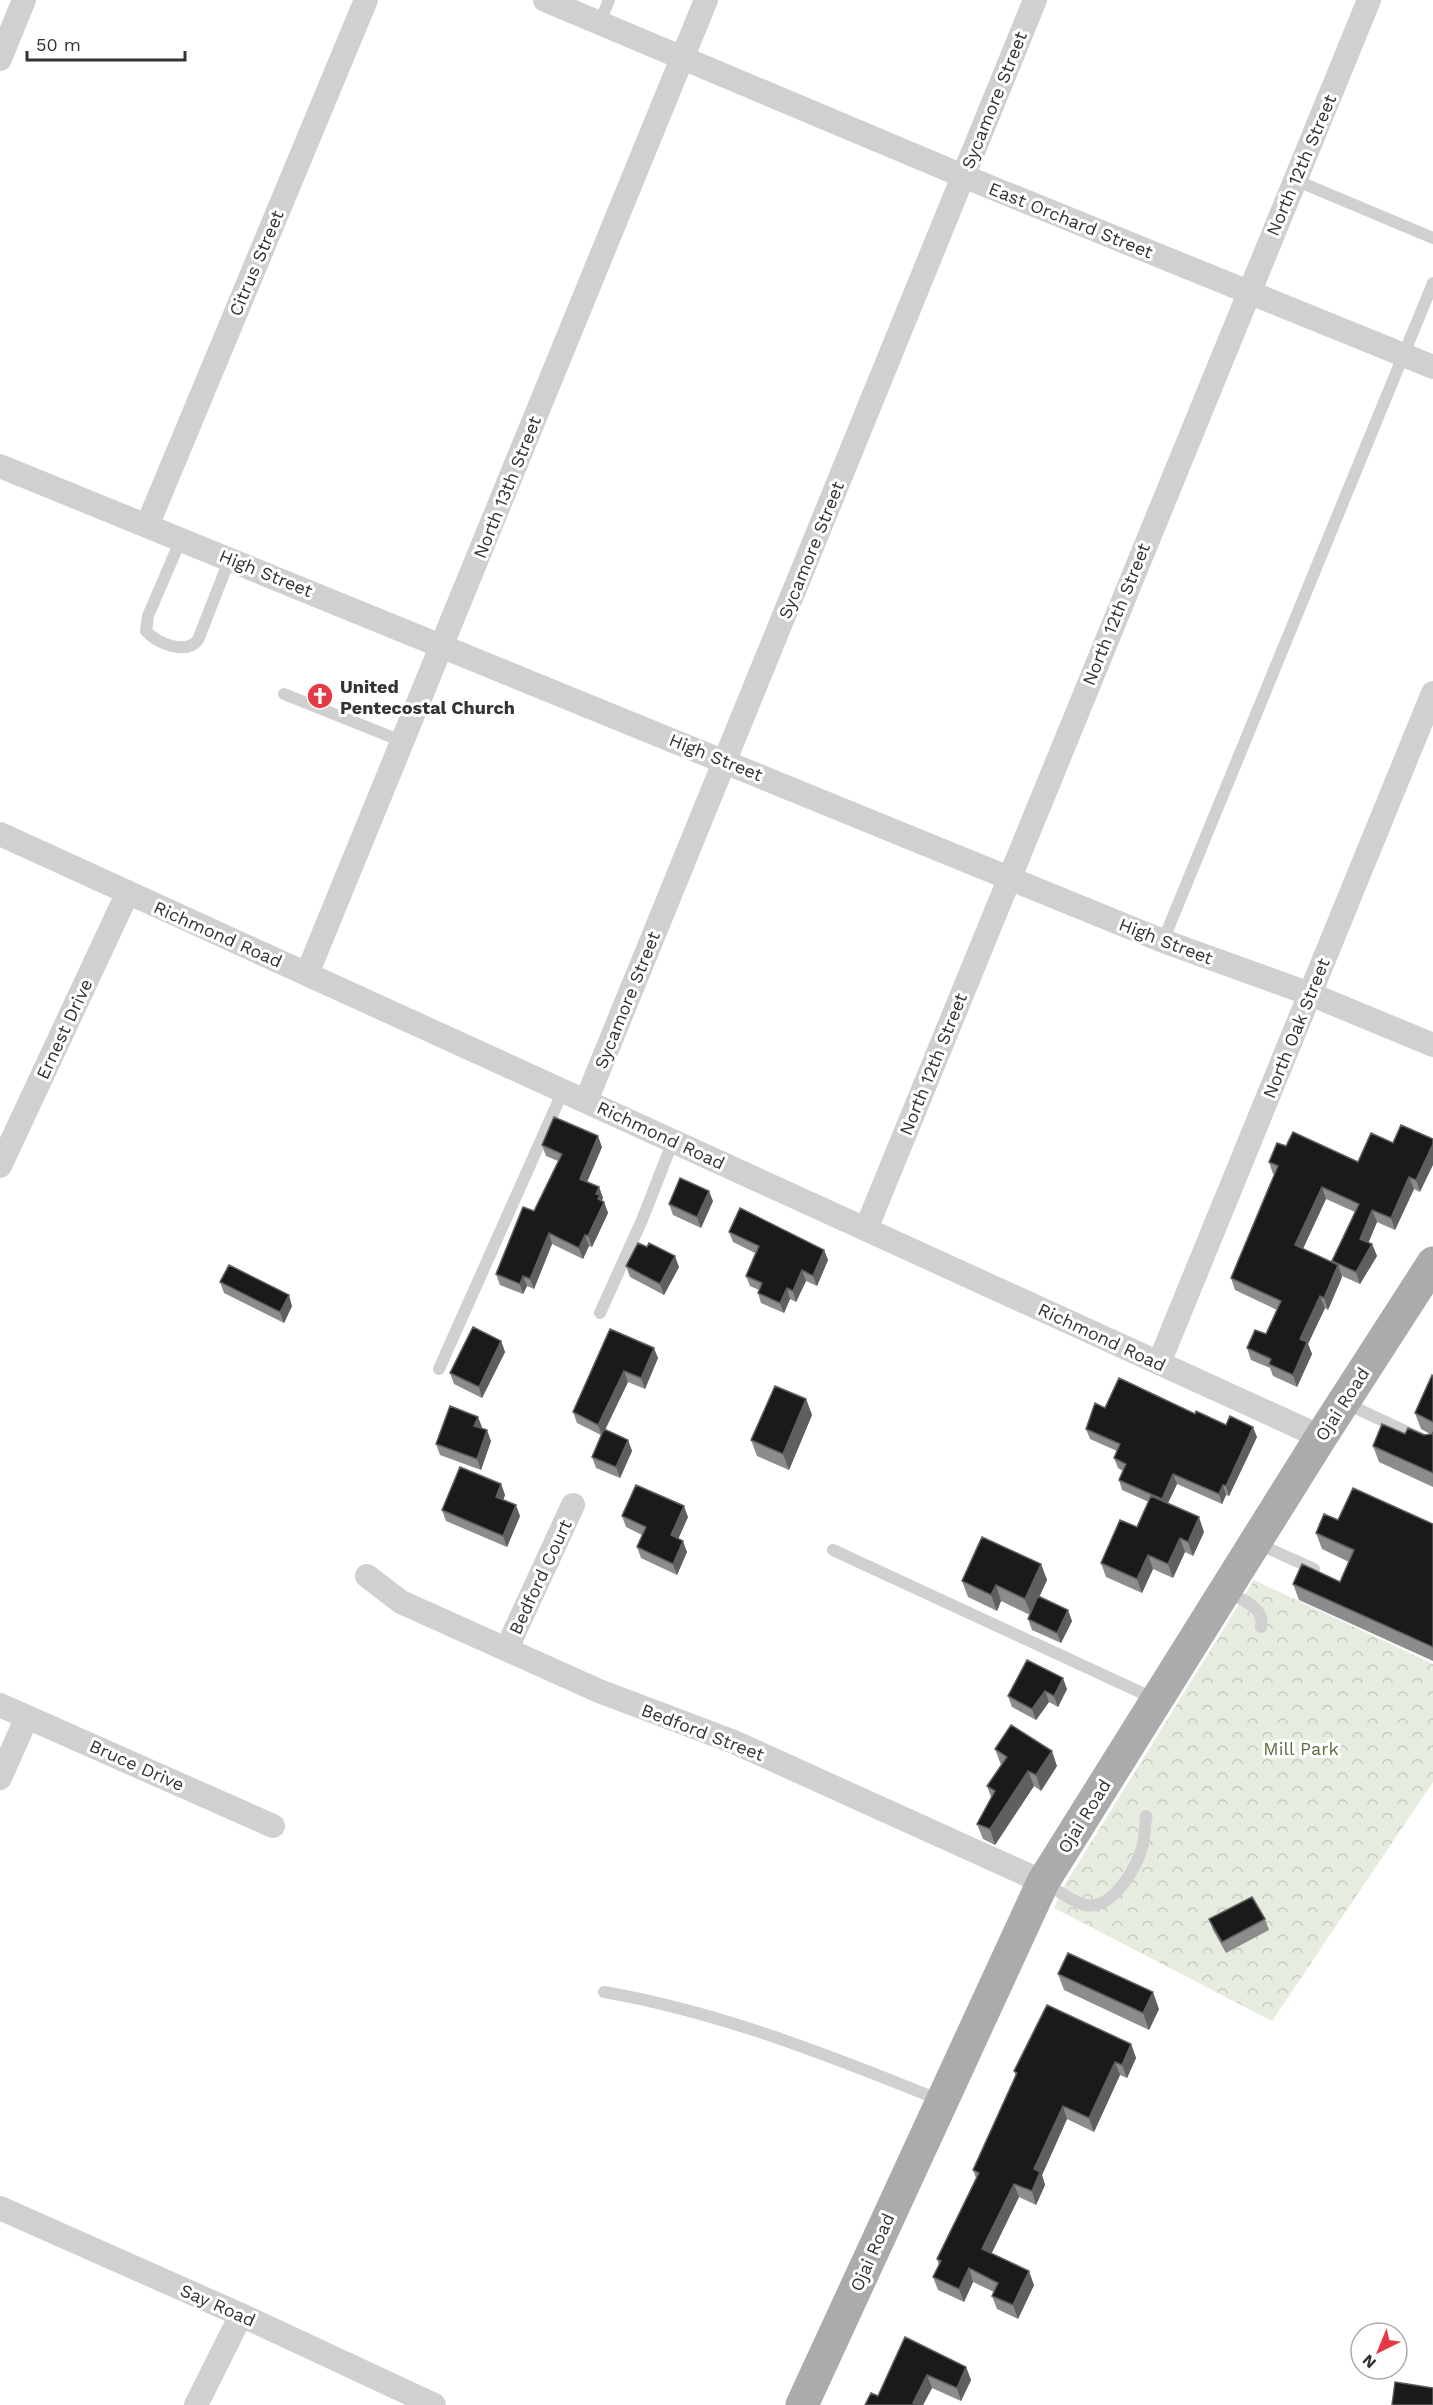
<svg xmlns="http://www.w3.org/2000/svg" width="1433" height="2405" viewBox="0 0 1433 2405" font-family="'Work Sans',sans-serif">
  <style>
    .park { fill: url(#park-crowns) }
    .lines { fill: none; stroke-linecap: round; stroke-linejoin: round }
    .service { stroke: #d0d0d0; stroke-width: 12 }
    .minor { stroke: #d0d0d0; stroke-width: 24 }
    .primary { stroke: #ababab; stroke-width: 33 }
    .wall { fill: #8c8c8c; fill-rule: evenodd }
    .shaded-wall { fill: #5f5f5f }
    .building { fill: #1a1a1a; stroke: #5f5f5f; stroke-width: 1.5 }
    .labels { text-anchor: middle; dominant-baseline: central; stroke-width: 6; stroke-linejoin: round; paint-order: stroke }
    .street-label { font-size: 18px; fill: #333; stroke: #fff }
    .poi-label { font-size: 18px; font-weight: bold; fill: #333; stroke: #fff; text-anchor: start }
    .park-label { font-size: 18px; fill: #56703f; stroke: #fff }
  </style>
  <defs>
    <pattern id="park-crowns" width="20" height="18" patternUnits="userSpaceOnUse" patternTransform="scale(1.5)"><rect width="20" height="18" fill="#e6ecdf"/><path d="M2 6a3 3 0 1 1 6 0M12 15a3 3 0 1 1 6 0" fill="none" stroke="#c6cbc0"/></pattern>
  </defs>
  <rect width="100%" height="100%" fill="#fff"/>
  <path class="park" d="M1254,1580L1433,1664V1782L1272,2021L1054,1908L1064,1886Z"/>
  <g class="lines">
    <path class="service" d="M600,22L609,0
      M1295,180L1433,238
      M181,539L148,616L146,631C158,644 186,655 198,640L230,558
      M284,694L404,742
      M1163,941L1433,283
      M600,1313L642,1220L673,1141
      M439,1369L563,1091
      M1345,1403L1433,1444
      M1256,1543L1314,1569
      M833,1550L1155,1699
      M1225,1591C1240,1599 1266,1607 1261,1627
      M1044,1882C1056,1889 1072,1902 1086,1905C1113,1910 1138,1866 1143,1844C1145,1835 1145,1825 1146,1816
      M604,1992C720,2012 831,2056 940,2100"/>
    <path class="minor" d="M545,0L963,176L1433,367
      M0,59L24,0
      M0,466L1163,941L1310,994L1433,1045
      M147,526L366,0
      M0,834L1321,1437
      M307,974L706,0
      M586,1101L1035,0
      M0,1166L128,892
      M866,1229L1369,0
      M1159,1363L1433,693
      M367,1576L401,1602L599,1691L734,1742L1043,1882
      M507,1648L573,1505
      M0,1705L273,1826
      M0,1778L27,1717
      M0,2208L241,2315L434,2405
      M196,2405L241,2315"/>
    <path class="primary" d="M802,2405L1043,1882L1321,1437L1433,1263"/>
  </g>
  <path class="wall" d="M1401,1125L1420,1192L1414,1189L1395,1230L1377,1222L1368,1243L1372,1244L1377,1256L1360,1284L1342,1276V1277L1328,1310L1325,1308L1308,1344L1312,1354L1297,1387L1273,1376L1270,1368L1251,1360L1247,1348L1266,1334L1277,1310L1235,1290L1231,1278L1275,1175L1273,1174L1269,1162L1286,1146L1358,1162L1393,1143ZM1326,1199L1355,1212L1332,1261L1333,1263L1303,1249Z
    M542,1145L602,1147L587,1182L599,1187L603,1198L602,1200L604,1202L608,1213L592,1247L589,1246L583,1259L552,1244L534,1289L527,1286L523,1294L500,1285L496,1274L534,1211L558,1161L546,1156Z
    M713,1201L701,1228L673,1215L669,1204Z
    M729,1232L824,1250L828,1260L817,1286L806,1281L796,1302L790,1299L784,1313L761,1303L758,1293L759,1290L750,1286L746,1276L755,1253L733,1242Z
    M626,1266L679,1267L664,1295L630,1277Z
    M220,1282L292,1306L284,1323L224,1293Z
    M610,1329L658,1358L645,1389L628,1382L605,1430L628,1440L632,1451L620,1478L596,1468L592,1457L601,1435L577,1423L573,1412Z
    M501,1341L505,1352L482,1398L454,1384L450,1373Z
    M1433,1376V1487L1379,1462L1373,1446L1405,1434L1424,1435L1430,1434L1421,1429L1415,1413Z
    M806,1399L812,1415L789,1470L757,1456L751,1440Z
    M1105,1408L1226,1425L1257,1437L1229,1496L1226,1495L1222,1504L1177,1484L1168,1503L1204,1532L1193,1556L1185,1552L1173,1578L1153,1569L1142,1593L1106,1577L1101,1563L1137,1527L1149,1502L1122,1490L1119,1480L1123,1471L1118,1468L1114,1458L1117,1451L1090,1439L1086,1429Z
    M482,1427V1429L491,1441L481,1470L440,1455L436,1444Z
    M501,1484L505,1495L503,1500L520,1516L507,1547L446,1521L442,1510Z
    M622,1516L688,1517L678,1539L687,1552L677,1575L641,1558L637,1547L642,1535L626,1527Z
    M1338,1520L1433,1524V1661L1299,1600L1293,1584L1340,1582L1349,1562L1322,1549L1316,1533Z
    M1041,1564L1047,1580L1039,1597L1072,1621L1061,1643L1032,1630L1028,1619L1030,1615L1001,1601L997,1611L968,1597L962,1581Z
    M1067,1689L1058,1707L1049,1702L1036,1720L1012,1707L1008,1696Z
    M995,1749L1057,1766L1041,1791L1034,1786L995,1845L983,1839L977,1824L991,1797L987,1786L1001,1765Z
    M1209,1919H1265L1269,1930L1226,1953L1213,1930Z
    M1058,1974L1159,2009L1149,2030L1064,1990Z
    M1131,2044L1136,2058L1127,2078L1120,2075L1094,2132L1067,2119L1042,2175L1045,2185L1036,2205L1019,2197L991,2254L1034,2285L1018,2319L997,2309L992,2296L994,2292L973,2282L964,2302L938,2290L933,2277L939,2265L937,2259L976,2178L973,2170L1016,2076L1014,2071Z
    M905,2337L966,2367L971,2380L961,2401L932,2388L923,2405H865L878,2396Z"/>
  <path class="shaded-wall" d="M598,1136L602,1147L584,1189L580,1179Z
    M1433,1144V1165L1420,1192L1416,1180Z
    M1409,1177L1414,1189L1395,1230L1391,1218Z
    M599,1187L603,1198L602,1200L603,1203L604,1202L608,1213L592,1247L588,1236L596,1194Z
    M1322,1187L1326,1199L1299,1257L1295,1245Z
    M709,1191L713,1201L701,1228L697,1217Z
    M1372,1210L1377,1222L1365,1251L1360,1239Z
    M549,1233L552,1244L534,1289L530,1279Z
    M585,1235L589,1246L583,1259L579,1248Z
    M1372,1244L1377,1256L1360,1284L1356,1272Z
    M824,1250L828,1260L817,1286L813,1276Z
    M675,1256L679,1267L664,1295L660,1284Z
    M1338,1265L1342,1277L1328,1310L1324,1298Z
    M802,1270L806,1281L796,1302L793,1291Z
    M523,1276L527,1286L523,1294L520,1284Z
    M787,1288L790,1299L784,1313L780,1303Z
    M289,1295L292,1306L284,1323L280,1312Z
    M1320,1296L1325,1308L1308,1344L1312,1354L1297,1387L1293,1375L1300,1339Z
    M501,1341L505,1352L482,1398L479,1387Z
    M654,1348L658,1358L645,1389L641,1378Z
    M624,1371L628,1382L602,1436L598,1425Z
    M806,1399L812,1415L789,1470L783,1454Z
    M478,1417L482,1427L478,1437L474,1426Z
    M1253,1427L1257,1437L1229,1496L1226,1486Z
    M487,1430L491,1441L481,1470L477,1459Z
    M628,1440L632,1451L620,1478L616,1467Z
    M1173,1474L1177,1484L1165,1509L1162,1499Z
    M501,1484L505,1495L500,1508L496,1497Z
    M1223,1485L1226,1495L1222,1504L1219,1494Z
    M516,1505L520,1516L507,1547L503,1536Z
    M684,1506L688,1517L675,1546L671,1535Z
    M1199,1517L1204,1532L1193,1556L1188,1542Z
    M1180,1538L1185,1552L1173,1578L1168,1564Z
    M683,1541L687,1552L677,1575L673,1564Z
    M1148,1555L1153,1569L1142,1593L1137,1579Z
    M1041,1564L1047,1580L1031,1615L1025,1599Z
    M996,1585L1001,1601L997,1611L991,1595Z
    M1068,1610L1072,1621L1061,1643L1057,1633Z
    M1063,1678L1067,1689L1058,1707L1054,1696Z
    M1045,1691L1049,1702L1036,1720L1032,1709Z
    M1052,1751L1057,1766L1041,1791L1036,1775Z
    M1028,1771L1034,1786L995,1845L990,1829Z
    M1153,1992L1159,2009L1149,2030L1143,2013Z
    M1131,2044L1136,2058L1127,2078L1122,2065Z
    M1115,2062L1120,2075L1094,2132L1089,2118Z
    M1063,2106L1067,2119L1042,2175L1045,2185L1036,2205L1032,2191L1034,2169Z
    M1014,2184L1019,2197L987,2263L982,2249Z
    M969,2268L973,2282L964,2302L959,2289Z
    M1029,2271L1034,2285L1018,2319L1013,2305Z
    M966,2367L971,2380L961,2401L957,2388Z
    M927,2375L932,2388L923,2405H914L913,2403Z"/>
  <path class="building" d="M554,1117L598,1136L580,1179L599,1187L596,1194L600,1195L598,1199L604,1202L588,1236L585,1235L579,1248L549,1233L530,1279L523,1276L520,1284L496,1274L523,1207L534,1211L562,1154L542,1145Z
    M1401,1125L1433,1139V1144L1416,1180L1409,1177L1391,1218L1372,1210L1360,1239L1372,1244L1356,1272L1332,1261L1359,1204L1322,1187L1295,1245L1338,1265L1324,1298L1320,1296L1300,1339L1307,1342L1293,1375L1269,1364L1271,1359L1247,1348L1255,1330L1266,1334L1281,1301L1231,1278L1278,1166L1269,1162L1277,1143L1286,1146L1293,1132L1358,1162L1371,1133L1393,1143Z
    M680,1178L709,1191L697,1217L669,1204Z
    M740,1208L824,1250L813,1276L802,1270L793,1291L787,1288L780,1303L758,1293L762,1283L746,1276L759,1246L729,1232Z
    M638,1243L647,1247L649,1243L675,1256L660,1284L626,1266Z
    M229,1265L289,1295L280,1312L220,1282Z
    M473,1327L501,1341L479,1387L450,1373Z
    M610,1329L654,1348L641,1378L624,1371L598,1425L573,1412Z
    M1432,1375L1433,1376V1422L1415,1413Z
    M1119,1378L1195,1414L1196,1411L1226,1425L1230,1416L1253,1427L1226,1486L1223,1485L1219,1494L1173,1474L1162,1499L1119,1480L1126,1464L1114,1458L1120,1444L1086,1429L1095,1403L1105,1408Z
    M775,1386L806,1399L783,1454L751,1440Z
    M450,1406L478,1417L474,1426L487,1430L477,1459L436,1444Z
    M1382,1424L1405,1434L1408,1428L1424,1435L1432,1434L1433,1432V1473L1373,1446Z
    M604,1429L628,1440L616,1467L592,1457Z
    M460,1467L501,1484L496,1497L516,1505L503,1536L442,1510Z
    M636,1485L684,1506L671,1535L683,1541L673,1564L637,1547L646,1527L622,1516Z
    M1353,1488L1433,1524V1647L1293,1584L1302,1564L1340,1582L1354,1550L1316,1533L1324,1514L1338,1520Z
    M1151,1496L1199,1517L1188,1542L1180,1538L1168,1564L1148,1555L1137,1579L1101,1563L1120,1520L1137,1527Z
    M982,1537L1041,1564L1025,1599L996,1585L991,1595L962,1581Z
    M1038,1596L1068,1610L1057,1633L1028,1619Z
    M1027,1660L1063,1678L1054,1696L1045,1691L1032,1709L1008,1696Z
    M1011,1725L1052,1751L1036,1775L1028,1771L990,1829L977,1824L995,1791L987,1786L1007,1757L995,1749Z
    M1252,1897L1265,1919L1222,1942L1209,1919Z
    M1068,1953L1153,1992L1143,2013L1058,1974Z
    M1047,2005L1131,2044L1122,2065L1115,2062L1089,2118L1063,2106L1034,2169L1040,2172L1032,2191L1014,2184L982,2249L1029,2271L1013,2305L992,2296L998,2283L969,2268L959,2289L933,2277L941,2261L937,2259L979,2173L973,2170L1017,2073L1014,2071Z
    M905,2337L966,2367L957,2388L927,2375L913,2403L917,2405H865L871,2393L878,2396Z
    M1395,2382L1433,2388V2405H1392Z"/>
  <defs>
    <g id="church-disc" transform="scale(1.35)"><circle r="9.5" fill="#e63946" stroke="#fff"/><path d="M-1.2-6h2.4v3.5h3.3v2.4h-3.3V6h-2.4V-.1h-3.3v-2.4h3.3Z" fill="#fff"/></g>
  </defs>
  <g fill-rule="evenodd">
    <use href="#church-disc" x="320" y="696"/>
  </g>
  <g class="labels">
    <g class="street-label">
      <text transform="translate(994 100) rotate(-68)">Sycamore Street</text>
      <text transform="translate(1301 165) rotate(-67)">North 12th Street</text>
      <text transform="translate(1071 220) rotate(22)">East Orchard Street</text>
      <text transform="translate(256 263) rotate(-67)">Citrus Street</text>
      <text transform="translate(507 487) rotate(-68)">North 13th Street</text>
      <text transform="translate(811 550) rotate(-68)">Sycamore Street</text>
      <text transform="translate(266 573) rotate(22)">High Street</text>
      <text transform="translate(1116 614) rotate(-68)">North 12th Street</text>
      <text transform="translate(716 757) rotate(22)">High Street</text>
      <text transform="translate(218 934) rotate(24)">Richmond Road</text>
      <text transform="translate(1166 941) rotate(21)">High Street</text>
      <text transform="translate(627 1000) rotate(-68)">Sycamore Street</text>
      <text transform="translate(1296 1028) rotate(-68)">North Oak Street</text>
      <text transform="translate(64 1029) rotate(-65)">Ernest Drive</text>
      <text transform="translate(933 1064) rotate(-68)">North 12th Street</text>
      <text transform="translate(661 1135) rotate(25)">Richmond Road</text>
      <text transform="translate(1102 1337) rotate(25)">Richmond Road</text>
      <text transform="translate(1342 1404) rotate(-57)">Ojai Road</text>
      <text transform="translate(540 1577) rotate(-65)">Bedford Court</text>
      <text transform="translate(703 1732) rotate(21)">Bedford Street</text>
      <text transform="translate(137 1765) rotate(24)">Bruce Drive</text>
      <text transform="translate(1084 1816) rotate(-58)">Ojai Road</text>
      <text transform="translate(872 2252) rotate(-66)">Ojai Road</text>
      <text transform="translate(218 2305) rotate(24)">Say Road</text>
    </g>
    <g class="poi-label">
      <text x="340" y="686">United<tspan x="340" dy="21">Pentecostal Church</tspan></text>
    </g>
    <g class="park-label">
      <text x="1301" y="1748">Mill Park</text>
    </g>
  </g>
  <g transform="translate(1379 2351) rotate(223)"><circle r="28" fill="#ffffff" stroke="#adadad" stroke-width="1.5"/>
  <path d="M0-4.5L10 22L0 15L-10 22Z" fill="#e63946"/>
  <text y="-9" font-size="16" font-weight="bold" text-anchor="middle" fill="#333333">N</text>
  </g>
  <path d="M27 51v9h158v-9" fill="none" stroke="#333333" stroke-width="3"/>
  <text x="36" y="51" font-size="18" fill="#333333" stroke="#ffffff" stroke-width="4.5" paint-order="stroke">50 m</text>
</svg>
